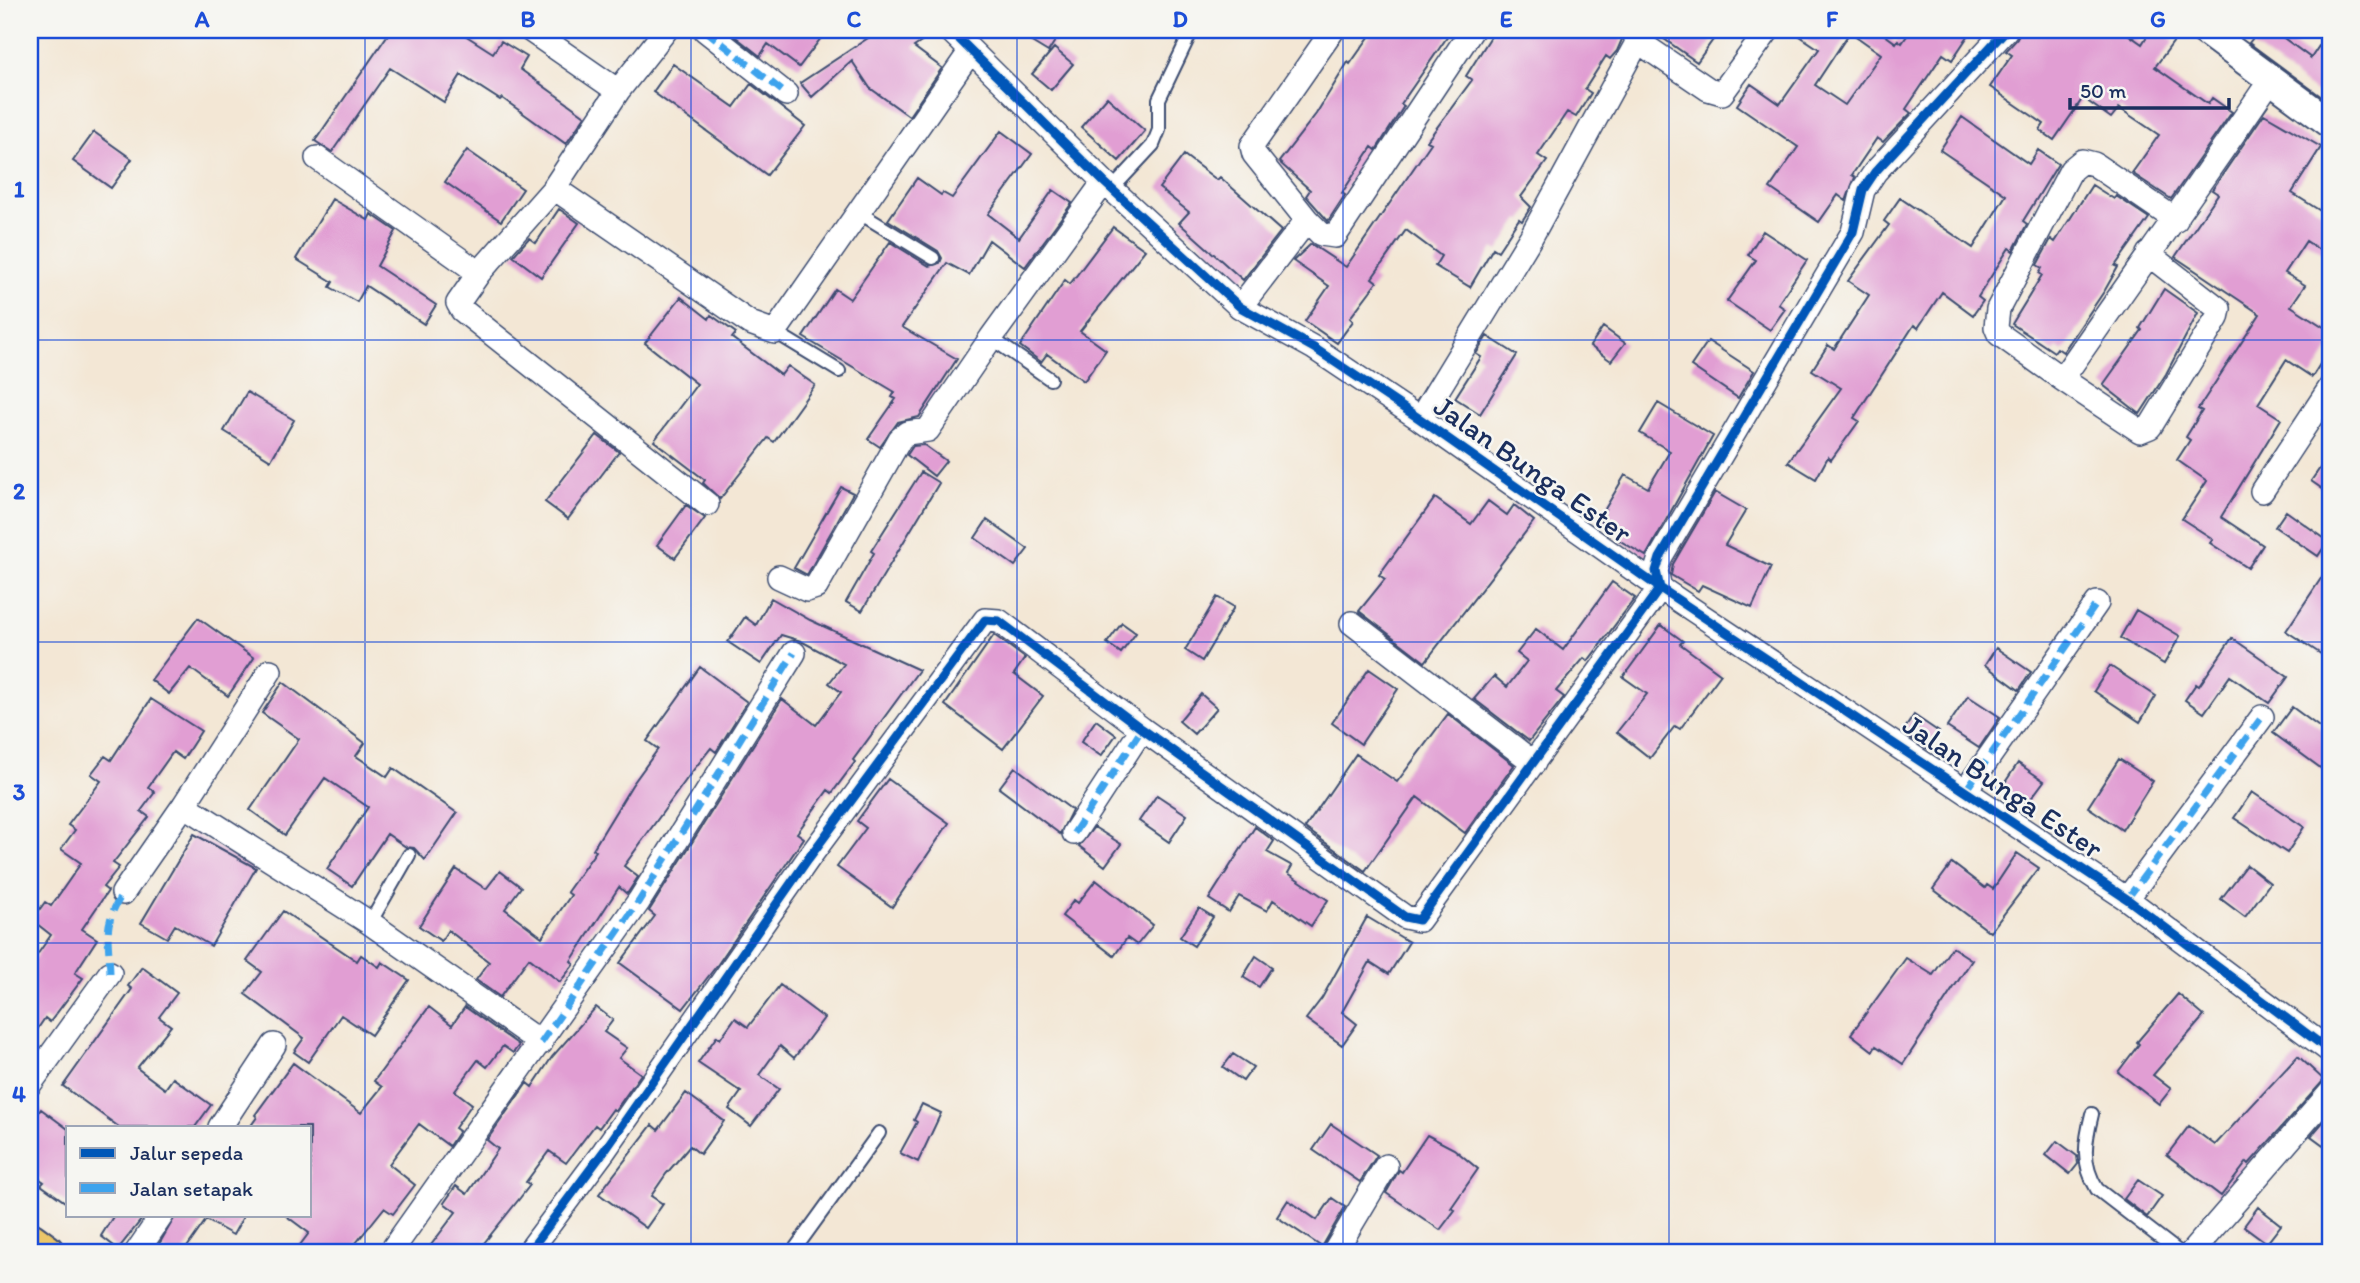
<svg xmlns="http://www.w3.org/2000/svg" width="2360" height="1283" viewBox="0 0 2360 1283" font-family="Itim,sans-serif">
  <style>
    .building { fill: #e19ed3; fill-rule: evenodd }
    .lines { fill: none; stroke-linecap: round; stroke-linejoin: round }
    .service-casing { stroke: #3b4b70; stroke-width: 16 }
    .minor-casing { stroke: #3b4b70; stroke-width: 26 }
    .tertiary-casing { stroke: #3b4b70; stroke-width: 32 }
    .trunk-casing { stroke: #3b4b70; stroke-width: 42 }
    .service { stroke: #fff; stroke-width: 12 }
    .minor { stroke: #fff; stroke-width: 23 }
    .tertiary { stroke: #fff; stroke-width: 28 }
    .trunk { stroke: #ebc669; stroke-width: 38 }
    .quiet { stroke: #3da3ed; stroke-width: 7; stroke-dasharray: 14 7; stroke-linecap: butt }
    .cycleway-casing { stroke: #f6f6f2; stroke-width: 13 }
    .cycleway { stroke: #0057b8; stroke-width: 9 }
    .grid { fill: none; stroke: #1d4ed8; stroke-width: 2; stroke-opacity: 0.55 }
    .labels { text-anchor: middle; dominant-baseline: central; stroke-width: 5; stroke-linejoin: round; paint-order: stroke }
    .street-label { font-size: 30px; fill: #1b2f5e; stroke: #f6f6f2 }
    .neatline { fill: none; stroke: #1d4ed8; stroke-width: 2.5 }
    .grid-label { font-size: 23px; text-anchor: middle; font-weight: bold; fill: #1d4ed8 }
  </style>
  <rect width="100%" height="100%" fill="#f6f6f2"/>
  <filter id="ink" filterUnits="userSpaceOnUse"><feTurbulence type="fractalNoise" baseFrequency=".0143" numOctaves="2"/><feDisplacementMap in="SourceGraphic" scale="14" xChannelSelector="R" yChannelSelector="G"/><feConvolveMatrix kernelMatrix="1 2 1 2 8 2 1 2 1" color-interpolation-filters="sRGB"/></filter>
  <filter id="wash" filterUnits="userSpaceOnUse"><feTurbulence type="fractalNoise" baseFrequency=".00686" numOctaves="4" result="noise"/><feDisplacementMap in="SourceGraphic" scale="28" xChannelSelector="R" yChannelSelector="G"/><feGaussianBlur stdDeviation="1.57" result="paint"/><feColorMatrix in="noise" values="0 0 0 0 0 0 0 0 0 0 0 0 0 0 0 0 0 1.4 0 .05"/><feComposite in="paint" operator="in"/></filter>
  <g filter="url(#wash)">
    <rect width="100%" height="100%" fill="#f3e7d5"/>
    <g id="blocks">
      <path class="building" d="M391,30H457L493,53L501,41L527,57L520,69L585,116L566,144L502,98L500,100L461,75L444,102L390,68L332,152L315,141Z
        M727,30H827L799,67L768,44L760,56Z
        M862,30H916L923,41L914,47L942,68L909,116L870,88L852,61L812,97L800,83L868,38Z
        M1012,30H1062L1048,52Z
        M1374,30H1452L1401,104L1404,106L1376,150L1372,147L1342,193L1345,195L1328,221L1306,196L1310,190L1279,162L1316,114L1348,62L1350,64Z
        M1495,30H1613L1623,37L1617,51L1610,59L1606,56L1585,89L1591,93L1576,117L1567,112L1538,155L1547,161L1521,197L1531,207L1522,221L1519,219L1498,251L1493,248L1470,287L1435,266L1441,256L1406,230L1372,278L1377,282L1350,318L1353,321L1337,343L1305,321L1329,286L1293,261L1311,244L1346,267L1431,143L1427,141L1472,80L1466,76Z
        M1658,30H1720L1697,62L1657,34Z
        M1791,30H1878L1896,43L1898,40L1902,43L1911,30H1972L1952,60L1943,54L1906,109L1911,113L1883,142L1877,138L1852,175L1855,177L1846,201L1838,195L1819,222L1770,188L1798,147L1737,105L1751,84L1780,104L1819,49ZM1850,32L1881,54L1845,105L1815,85Z
        M2020,30H2122L2142,44L2151,30H2158L2174,41L2155,67L2208,104L2212,98L2232,112L2171,199L2132,173L2159,135L2119,108L2111,118L2083,98L2054,140L2040,130L2044,124L1990,87L2012,55L2006,51L2017,39Z
        M2259,30H2273L2311,58L2319,46L2330,54V103L2249,43Z
        M1054,48L1073,64L1051,90L1032,74Z
        M673,64L734,107L751,84L805,126L767,175L653,92Z
        M1107,97L1145,131L1119,161L1081,127Z
        M2264,114L2321,147L2292,193L2330,217V257L2306,241L2285,273L2305,285L2291,306L2330,331V348L2312,377L2286,360L2258,404L2281,419L2221,517L2263,545L2248,568L2210,543L2213,539L2182,519L2207,481L2177,460L2190,440L2186,437L2202,411L2198,409L2260,314L2175,257L2218,194L2212,190Z
        M1962,117L2029,164L2038,150L2058,164L2023,221L2027,224L2013,251L2009,248L1978,297L1983,301L1973,315L1942,292L1918,328L1914,325L1854,418L1859,421L1831,460L1828,457L1816,479L1788,462L1841,388L1812,370L1828,345L1834,349L1869,295L1848,281L1889,225L1884,221L1900,198L1973,248L2006,195L1940,150Z
        M1001,131L1032,154L988,214L1019,238L1053,190L1072,203L1025,267L989,240L969,275L947,263L902,327L957,359L919,417L898,422L880,447L868,439L896,399L892,397L895,392L803,337L835,289L850,299L890,242L929,266L940,263L942,258L938,251L888,220L917,178L941,195L943,193L952,198Z
        M94,132L132,159L111,188L73,161Z
        M467,150L523,189L501,221L445,182Z
        M1184,155L1217,180L1220,177L1281,231L1243,280L1179,223L1189,212L1159,188Z
        M2092,185L2114,199L2116,196L2149,218L2115,266L2118,267L2105,290L2063,352L2057,348L2054,352L2012,324L2042,275L2039,273L2042,268L2037,265L2051,239L2055,242Z
        M332,199L368,220L371,214L396,231L377,266L436,305L424,324L366,286L357,302L330,287L333,282L296,259Z
        M559,209L579,223L541,277L513,256L529,238L536,243Z
        M1113,227L1145,250L1080,331L1106,350L1084,381L1047,354L1041,362L1020,346L1065,280L1070,284Z
        M1763,231L1807,260L1778,304L1785,309L1770,330L1727,301L1756,260L1748,255Z
        M2164,289L2198,313L2166,374L2140,414L2103,385L2142,330L2140,328Z
        M681,297L709,319L711,315L736,333L732,338L781,375L788,366L815,385L774,442L768,438L720,499L703,483L705,480L654,441L697,384L645,343Z
        M1603,327L1625,343L1611,361L1590,346Z
        M1487,336L1517,355L1480,414L1455,398L1481,357L1476,354Z
        M1708,341L1754,371L1738,398L1691,366Z
        M247,392L294,420L271,460L224,431Z
        M1658,403L1713,436L1646,556L1617,539L1621,533L1599,519L1625,475L1648,488L1670,451L1640,433Z
        M597,435L619,452L568,519L545,502Z
        M924,445L946,461L934,476L907,455L913,446Z
        M2330,454V494L2311,481Z
        M921,472L939,483L862,611L846,602L874,553L871,551Z
        M841,487L853,493L807,575L794,568Z
        M1715,492L1746,510L1725,545L1771,567L1752,608L1702,585L1698,591L1671,575L1673,564Z
        M1435,498L1471,524L1488,501L1507,515L1514,505L1534,521L1425,662L1359,611L1385,579L1379,575Z
        M686,505L705,518L675,558L657,545Z
        M2286,511L2328,541L2318,556L2275,527Z
        M987,520L1028,549L1015,566L975,538Z
        M2330,565V660L2286,631Z
        M1612,582L1635,598L1588,661L1584,658L1556,691L1564,697L1529,741L1474,699L1494,676L1507,687L1527,661L1517,653L1536,629L1563,650Z
        M1217,597L1234,607L1202,661L1185,650Z
        M771,598L810,620L919,670L853,760L855,762L832,793L828,790L797,833L804,838L718,964L683,1009L620,963L655,916L649,911L782,699L816,725L841,692L829,683L844,664L801,641L781,635L761,664L728,642L745,617L756,625Z
        M2136,610L2180,636L2164,664L2120,638Z
        M198,618L254,658L228,696L190,668L169,694L151,680Z
        M1122,623L1136,633L1121,653L1107,643Z
        M1661,625L1683,641L1680,644L1721,674L1680,729L1675,726L1650,758L1617,732L1647,694L1623,677Z
        M994,635L1025,658L1014,674L1043,696L1003,749L945,705Z
        M2232,638L2288,677L2269,703L2230,676L2204,713L2185,700L2196,684L2199,686Z
        M1996,648L2031,672L2019,690L1985,665Z
        M2110,666L2156,696L2140,722L2094,691Z
        M700,667L747,702L716,752L711,748L691,773L624,866L638,877L627,894L619,887L571,961L574,964L560,982L529,958L500,997L476,980L489,962L448,930L441,941L419,926L456,869L486,889L500,871L521,887L505,909L542,937L571,895L567,892L596,851L593,849L632,785L658,749L647,741Z
        M1369,669L1398,689L1361,744L1332,723Z
        M283,682L365,743L356,756L387,777L393,768L457,813L425,860L414,848L406,847L387,834L352,886L327,869L368,807L325,778L285,835L250,810L299,739L262,713Z
        M1201,694L1217,708L1194,734L1179,721Z
        M1968,696L2000,717L1979,748L1947,727Z
        M151,699L201,731L183,759L173,752L148,787L155,792L141,811L149,817L113,863L119,867L103,887L108,891L82,929L97,939L75,973L83,978L50,1022L45,1018L30,1040V965L51,935L32,920L45,902L51,906L81,863L61,849L75,830L68,825L101,781L91,774L105,756L111,760Z
        M2292,707L2330,735V775L2273,733Z
        M1448,714L1514,765L1465,833L1417,797L1365,871L1305,828L1356,754L1397,782Z
        M1914,715L1939,732L1928,749L1902,733Z
        M1096,720L1116,735L1101,756L1081,742Z
        M2119,759L2153,781L2122,830L2088,807Z
        M2018,763L2044,781L2027,804L2002,787Z
        M1015,767L1072,810L1060,834L999,788Z
        M888,779L949,823L892,907L837,867L866,828L857,821Z
        M2252,792L2304,827L2287,853L2234,818Z
        M1157,795L1187,815L1169,842L1139,821Z
        M1094,827L1121,844L1105,866L1079,846Z
        M1255,827L1274,841L1267,852L1292,866L1288,873L1328,900L1311,926L1273,900L1267,911L1239,896L1229,912L1209,899Z
        M194,834L256,868L211,946L175,925L167,938L141,923Z
        M2017,853L2039,868L1990,932L1933,889L1952,863L1985,888L1987,885L1993,889Z
        M2247,865L2270,883L2245,917L2221,899Z
        M1096,880L1153,925L1137,945L1127,938L1114,956L1062,916L1074,900L1078,903Z
        M1199,908L1213,917L1194,946L1180,937Z
        M283,911L357,961L361,955L379,967L382,962L409,980L371,1035L341,1015L308,1062L294,1052L304,1038L245,994L262,972L247,961Z
        M1367,917L1409,942L1389,974L1370,962L1342,1012L1357,1024L1342,1045L1306,1019L1322,998Z
        M1952,947L1972,960L1903,1064L1876,1046L1873,1051L1851,1034L1906,958L1933,975Z
        M1256,956L1272,967L1259,987L1243,977Z
        M142,967L177,993L159,1017L171,1026L137,1068L165,1089L173,1078L211,1105L195,1127H119L63,1086L132,989L128,986Z
        M780,985L824,1018L794,1058L780,1046L759,1075L779,1089L751,1126L729,1109L741,1092L698,1063L717,1036L720,1039L735,1018L748,1027Z
        M2178,994L2204,1016L2153,1075L2171,1089L2159,1104L2118,1072L2139,1044L2137,1042Z
        M429,1007L452,1025L465,1007L519,1045L513,1053L503,1046L487,1067L478,1060L455,1091L472,1104L455,1128L459,1131L449,1146L419,1124L389,1164L415,1185L393,1214L384,1208L348,1253H294L309,1233L285,1215H310V1127H250L257,1117L255,1115L293,1063L361,1113L382,1087L374,1081Z
        M596,1007L613,1020L604,1032L627,1048L619,1058L641,1074L615,1111L613,1109L599,1128L595,1125L566,1163L549,1151L526,1182L530,1185L520,1198L476,1253H425L456,1212L444,1203L456,1186L467,1194L498,1149L487,1140L527,1083L532,1087L552,1057Z
        M1233,1054L1253,1067L1243,1081L1223,1067Z
        M2298,1056L2324,1080L2249,1164L2247,1162L2221,1196L2167,1155L2189,1126L2215,1145Z
        M686,1093L724,1121L700,1154L690,1146L666,1174L651,1196L663,1204L646,1228L599,1194L652,1125L658,1130Z
        M922,1104L941,1113L918,1162L900,1153L917,1122L914,1120Z
        M41,1109L68,1129V1204L41,1185L44,1182L30,1172V1144L36,1135L30,1130V1124Z
        M2330,1114V1150L2311,1136Z
        M1331,1124L1377,1155L1360,1182L1313,1150Z
        M1427,1135L1454,1149L1478,1169L1451,1208L1455,1210L1440,1230L1386,1193L1399,1170L1402,1172Z
        M2057,1141L2077,1156L2078,1164L2070,1174L2046,1155Z
        M2138,1180L2162,1196L2147,1217L2124,1199Z
        M1332,1198L1345,1207L1322,1247L1277,1217L1288,1200L1317,1220Z
        M2258,1207L2281,1225L2267,1243L2244,1226Z
        M114,1215H145L118,1249L101,1236Z
        M176,1215H244L233,1235L206,1220L183,1253H169L158,1246Z"/>
    </g>
  </g>
  <g filter="url(#ink)">
    <use href="#blocks" fill-opacity="0" stroke="#3b4b70" stroke-width="2"/>
    <g class="lines">
      <g class="service-casing">
        <path id="service" d="M1112,189L1153,145L1159,130V99L1192,30
          M858,212L933,258
          M775,332L839,371
          M991,338L1050,379
          M370,923L409,855
          M2092,1114C2085,1142 2081,1163 2097,1189L2180,1253
          M792,1253L879,1133"/>
      </g>
      <g class="minor-casing">
        <path id="minor" d="M530,30L618,91
          M666,30L618,91L554,188L479,273L458,303L462,310L707,504
          M705,30L786,94
          M950,30L1104,182L1240,307L1314,348L1420,419L1660,588L2127,899L2330,1051
          M1636,40L1708,89L1722,93L1768,30
          M317,158L479,273
          M554,188L750,323L775,332L970,52
          M1307,220L1321,234L1335,236L1472,30
          M2148,254L2219,309L2217,318L2150,427L2140,431L2062,379C2131,279 2203,180 2271,79
          M1240,307L1307,220L1254,154L1252,146L1333,30
          M2062,379L1999,334L1996,327L1998,309L2071,170L2082,161L2094,164L2176,220
          M1420,419L1531,237L1644,30
          M2262,491L2330,388
          M779,577L807,590L816,587L900,439L907,433L928,430L991,338L1104,182
          M1352,623L1534,763
          M1966,790L2097,603
          M184,805L370,923L541,1043
          M1074,833L1142,729
          M123,893L184,805L270,671
          M2127,899L2262,717
          M30,1084L110,973
          M220,1127L274,1045
          M136,1253L162,1215
          M390,1253L639,901L794,653
          M528,1253L604,1151L808,859L985,620L999,621L1142,729L1405,917L1419,920L1660,588L1656,571L1660,558L1853,232L1863,190L1875,172L2006,30
          M1334,1253L1386,1166
          M2191,1253L2330,1093"/>
      </g>
      <g class="tertiary-casing">
        <path id="tertiary" d="M2204,30L2330,123"/>
      </g>
      <g class="trunk-casing">
        <path id="trunk" d="M30,1242L45,1253"/>
      </g>
      <use href="#service" class="service"/>
      <use href="#minor" class="minor"/>
      <use href="#tertiary" class="tertiary"/>
      <use href="#trunk" class="trunk"/>
      <path class="quiet" d="M705,30L786,94
        M1966,790L2097,603
        M1074,833L1142,729
        M2127,899L2262,717
        M110,973C109,937 102,925 123,893
        M541,1043L639,901L794,653"/>
      <g class="cycleway-casing">
        <path id="cycleway" d="M950,30L1104,182L1240,307L1314,348L1420,419L1660,588L2127,899L2330,1051
          M528,1253L604,1151L808,859L985,620L999,621L1142,729L1405,917L1419,920L1660,588L1656,571L1660,558L1853,232L1863,190L1875,172L2006,30"/>
      </g>
      <use href="#cycleway" class="cycleway"/>
    </g>
  </g>
  <path class="grid" d="M365,30V1253M691,30V1253M1017,30V1253M1343,30V1253M1669,30V1253M1995,30V1253M30,340H2330M30,642H2330M30,943H2330"/>
  <g class="labels">
    <g class="street-label">
      <text transform="translate(1533 469) rotate(35)">Jalan Bunga Ester</text>
      <text transform="translate(2003 786) rotate(34)">Jalan Bunga Ester</text>
    </g>
  </g>
  <rect width="2360" height="1283" fill="none" stroke="#f6f6f2" stroke-width="77"/>
  <rect x="66" y="1126" width="245" height="91" fill="#f6f6f2" stroke="#9ea6b7" stroke-width="2"/>
  <rect x="80" y="1148" width="35" height="10" fill="#0057b8" stroke="#9ea6b7" stroke-width="2"/>
  <text x="130" y="1160" font-size="21" fill="#1b2f5e">Jalur sepeda</text>
  <rect x="80" y="1183" width="35" height="10" fill="#3da3ed" stroke="#9ea6b7" stroke-width="2"/>
  <text x="130" y="1196" font-size="21" fill="#1b2f5e">Jalan setapak</text>
  <path d="M2070 98v10h159v-10" fill="none" stroke="#1b2f5e" stroke-width="3.5"/>
  <text x="2080" y="98" font-size="21" fill="#1b2f5e" stroke="#f6f6f2" stroke-width="5" paint-order="stroke">50 m</text>
  <rect x="38" y="38" width="2284" height="1206" class="neatline"/>
  <g class="grid-label">
    <text x="202" y="27">A</text>
    <text x="528" y="27">B</text>
    <text x="854" y="27">C</text>
    <text x="1180" y="27">D</text>
    <text x="1506" y="27">E</text>
    <text x="1832" y="27">F</text>
    <text x="2158" y="27">G</text>
    <text x="19" y="197">1</text>
    <text x="19" y="499">2</text>
    <text x="19" y="800">3</text>
    <text x="19" y="1102">4</text>
  </g>
</svg>
